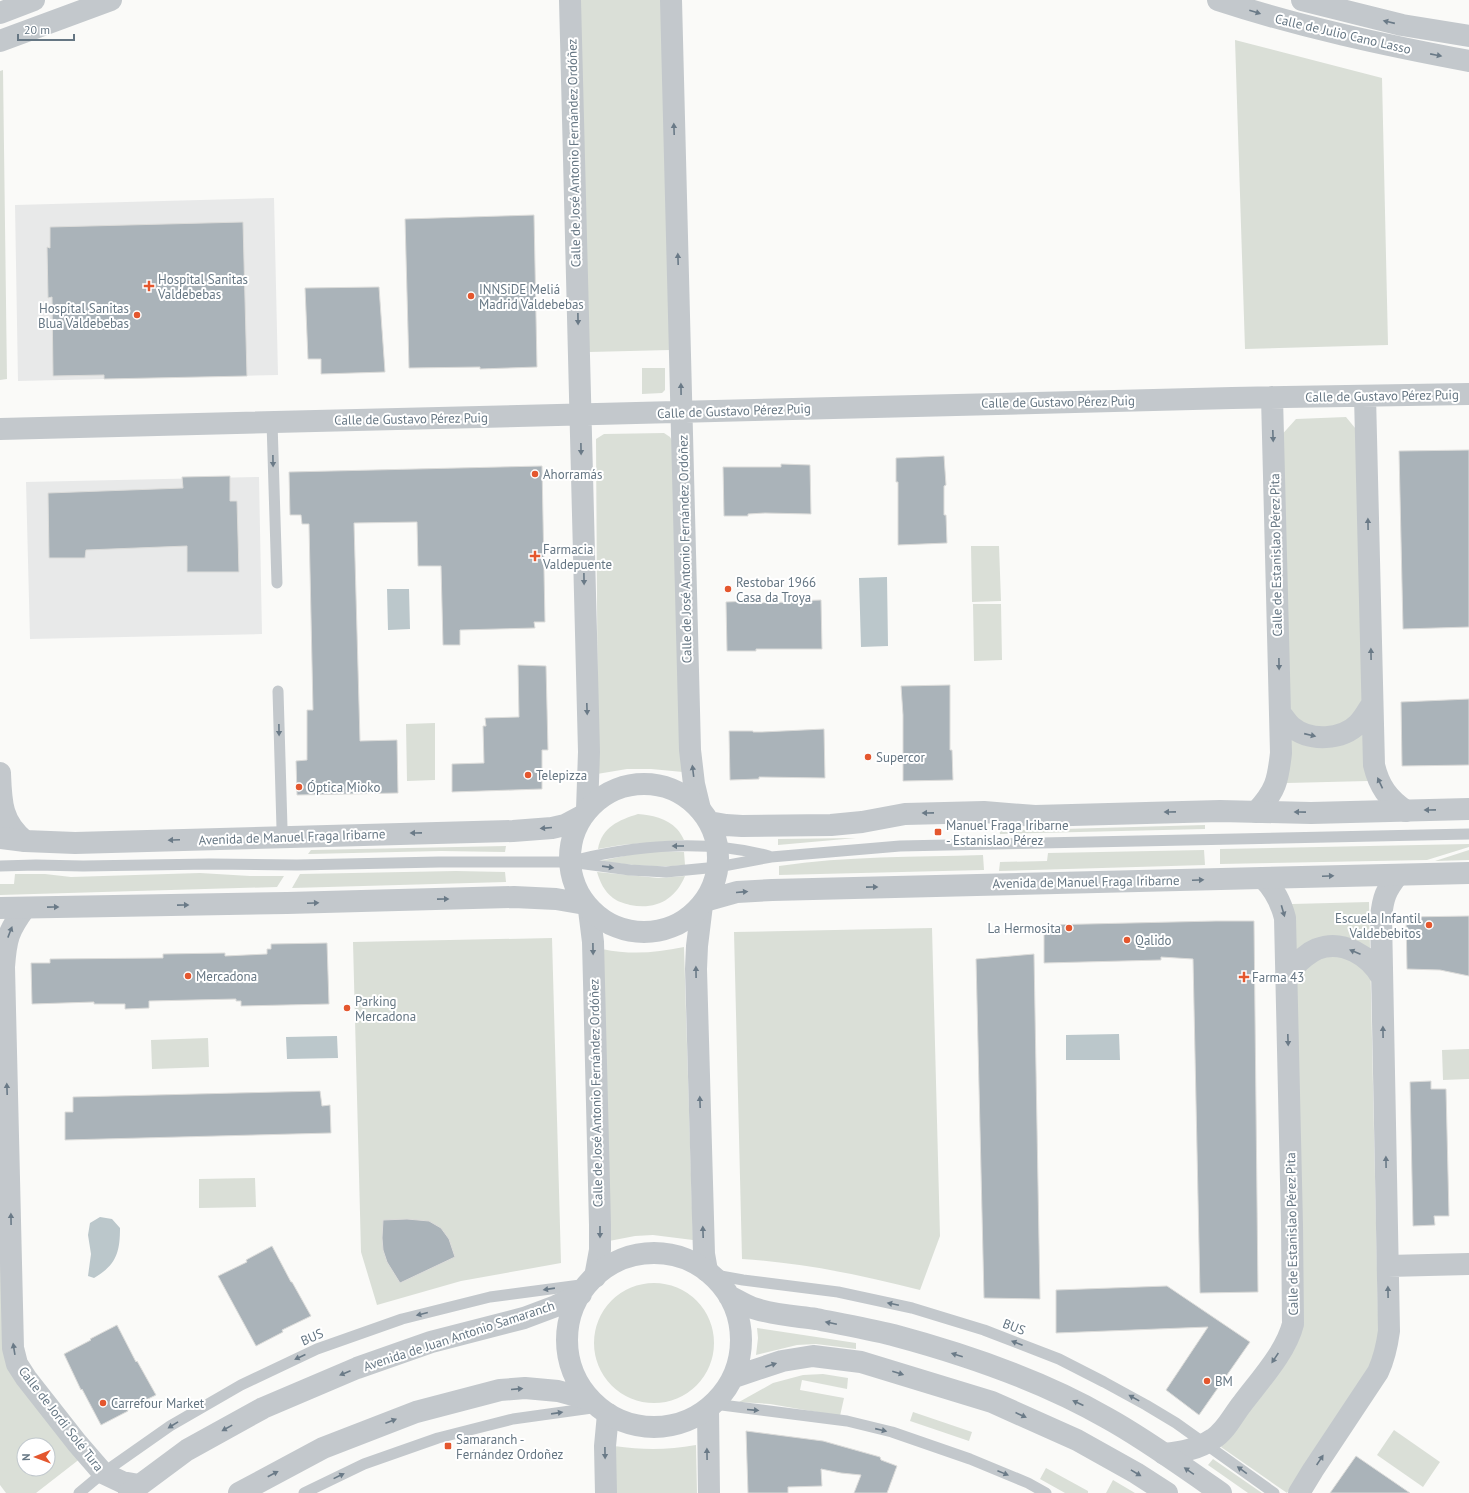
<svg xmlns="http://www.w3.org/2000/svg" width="1469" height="1493" viewBox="0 0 1469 1493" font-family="'PT Sans',sans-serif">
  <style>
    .built { fill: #e8e9e9 }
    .green { fill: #dadfd7; fill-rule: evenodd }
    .water { fill: #bbc7cb }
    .building { fill: #aab3b9; stroke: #dcdcda }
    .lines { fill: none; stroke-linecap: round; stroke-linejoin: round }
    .service { stroke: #c3c8cc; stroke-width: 11 }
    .minor { stroke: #c3c8cc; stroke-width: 22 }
    .tertiary { stroke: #c3c8cc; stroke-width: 22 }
    .oneway { fill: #6a7a87 }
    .poi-dot { fill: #e4572e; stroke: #fff; stroke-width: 1.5 }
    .labels { text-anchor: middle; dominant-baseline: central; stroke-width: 4; stroke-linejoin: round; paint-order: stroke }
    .street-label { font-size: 13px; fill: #657683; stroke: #fff }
    .poi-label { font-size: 13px; fill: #657683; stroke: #fff; text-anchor: start }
  </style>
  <rect width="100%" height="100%" fill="#fafaf8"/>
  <path class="built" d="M274,198L278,375L18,381L15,205Z
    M259,477L262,634L30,639L26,482Z"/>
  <path class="green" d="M580,0H662L670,350L589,352Z
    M1235,40L1382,78L1388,345L1245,349Z
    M3,70L7,379L0,380V71Z
    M642,368H665V390L662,393L642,394Z
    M1346,417L1360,434L1368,781L1287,783L1278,439L1296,419Z
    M664,433L670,437L674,444L683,772L651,769H627L597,774L598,759L596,439L604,434Z
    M971,546H999L1001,601L972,602Z
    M973,604H1001L1002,660L974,661Z
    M435,723V780L407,781L406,724Z
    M638,814C651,815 667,818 677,829C680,832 682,836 684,840L621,845L598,849C602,827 619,820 638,814Z
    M1205,825V829L1000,834L999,828L1027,830Z
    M856,838L778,845V839Z
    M1469,844V847L1427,860L1220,864V849Z
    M506,846L505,852L441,851L308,854L311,850Z
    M1204,850L1205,865L999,871L1000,862L1047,861L1048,853Z
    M1469,850V860L1435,861Z
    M658,851L684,852L685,865C656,868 629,865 600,861L633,854Z
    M983,855L984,870L779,875V866C846,856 915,857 983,855Z
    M456,871L505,872L506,882L292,888L300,874Z
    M597,872L659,878L685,876C675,900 656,910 630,905C624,903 618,902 613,898C604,891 600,882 597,872Z
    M200,873L250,876H284L277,887L0,895V884H14L15,874H45L71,877Z
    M1369,902L1379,1361L1287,1493L1221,1447L1297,1331L1292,904Z
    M932,928L940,1236L920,1290C862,1275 802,1263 742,1259L734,932Z
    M552,938L561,1263L461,1281L377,1305L361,1252L353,942Z
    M684,947L693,1240L653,1235L635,1236L609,1241L602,949C631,955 655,953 684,947Z
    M208,1038L209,1067L152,1069L151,1040Z
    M1469,1049V1079L1443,1080L1442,1050Z
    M0,1067L7,1349L81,1458L36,1493H6L0,1485ZM24,1445H48V1469H24Z
    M255,1178L256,1207L199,1208V1179Z
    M594 1343a60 60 0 1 1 120 0a60 60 0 1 1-120 0Z
    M757,1328L856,1343V1349L816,1344L797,1345L756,1355L758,1338Z
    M823,1374L848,1378L847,1389L802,1380L800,1390L844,1398L840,1416L770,1404L739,1402L773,1383L803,1375Z
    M913,1412L972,1432L969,1441L910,1421Z
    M1394,1430L1440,1462L1423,1487L1377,1455Z
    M696,1445L697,1493H616L614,1446C644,1450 667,1450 696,1445Z
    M1213,1459L1262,1493H1248L1208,1465Z
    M1046,1468L1088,1491V1493H1065L1040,1479Z
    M1113,1480L1135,1493H1106Z"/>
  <path class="water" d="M887,577L888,646L861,647L859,578Z
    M387,589H409L410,629L388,630Z
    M1119,1034L1120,1060H1066V1035Z
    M337,1036L338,1058L287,1059L286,1037Z
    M100,1217L112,1219L120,1228C120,1253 116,1265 94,1278L88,1276L91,1254L88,1235L90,1223Z"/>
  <path class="building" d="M534,215L537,367L480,369V367L409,368L405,219Z
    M243,222L247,376L104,379V375L53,376L52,297L48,298L47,247L50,248V227Z
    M379,287L385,372L321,374V359H308L305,288Z
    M1469,450V627L1403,629L1399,451Z
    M944,456L946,485L944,486V515H946L947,543L898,545V482H896V458Z
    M781,464L810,465L811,514L765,513L748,514V516H724L723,467H781Z
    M542,466L545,622H534L535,628L460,630V645H443L441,566H418L417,522L354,523L360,741L397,740L398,793L297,795L296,761L307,760V710H313L309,524H302L301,515H290L289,472Z
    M230,476V501H237L239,572H187V546L86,550L85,558H49L48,493L183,488L182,477Z
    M821,600L822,649H756V651H727L726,602L750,601V603L791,602V601Z
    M518,665L546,666L548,750H542V789L452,792V764L484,763L483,726H486L485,718L519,717Z
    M950,685V750H952L953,780L903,781V715L901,686Z
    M1469,699V765L1402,766L1401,702Z
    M824,729L825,778L759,777V779L730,780L729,731H753V732H762Z
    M1469,916V976L1440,970L1407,969L1406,917Z
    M1216,921H1254L1258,1292L1200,1293L1193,959L1161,957V960L1044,963V925Z
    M327,943L329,1004L241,1006V1001H236V999L149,1001V1008L125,1009V1004H94V1002L32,1004L31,963H50V959L163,958V954L225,953V956L267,954V949H271V944Z
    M1034,954L1040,1299L984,1298L976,959Z
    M1431,1081V1089H1446L1449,1216H1434L1435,1225L1413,1226L1410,1082Z
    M320,1091L322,1106L330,1105L331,1133L65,1140V1112H73V1097Z
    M407,1219L429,1221L441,1228L449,1239L455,1257L400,1283L387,1262L383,1250L382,1238L383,1220Z
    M272,1246L291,1282H292L311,1316L282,1330L283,1332L256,1346L218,1276L247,1262L246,1260Z
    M1167,1286L1250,1342L1199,1415L1166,1390L1208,1327L1056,1333V1290Z
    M117,1325L136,1362L137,1361L156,1395L127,1409L128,1411L101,1425L82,1389L81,1390L64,1354L91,1340L90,1339Z
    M746,1431L823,1441L880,1457L881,1460L897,1466L887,1493H854L861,1475L841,1473L821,1469L822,1486L788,1487V1493H748Z
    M1356,1456L1410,1493H1330Z"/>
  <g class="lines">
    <path class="service" d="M272,422L277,583
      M278,691L282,828L279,837
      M576,860C639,845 705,839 769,856
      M0,866L36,865L83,866L210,864L297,865L439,862H570L630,870L666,872L718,867L771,857L900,846L1469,834
      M710,1274L743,1280L838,1292L912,1308L984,1330L1059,1359L1104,1382L1146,1405L1176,1423L1274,1493
      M714,1404L847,1421L892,1432L970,1459L1028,1483L1046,1493
      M79,1493L103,1473L170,1426L241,1385L317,1349L402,1319L490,1297L588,1284
      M304,1493L364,1464L438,1438L513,1419L599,1407"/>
    <path class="minor" d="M570,0L589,752L587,810
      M671,0L690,750L694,784L700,809
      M1218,0C1300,27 1384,45 1469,61
      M1302,0L1402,25L1469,36
      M0,13L34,0
      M0,41L111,0
      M1365,396L1374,765C1379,786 1388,799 1406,811
      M0,429L1232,398L1469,394
      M1280,713C1284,717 1287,723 1292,727C1310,742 1342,740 1358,724C1364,718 1368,710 1372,704
      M0,773C1,801 1,822 25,841
      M1256,812C1276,791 1278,780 1281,753L1272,397
      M702,905L697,946L696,969L704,1254L707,1271
      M25,908C8,931 6,939 4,967L13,1348L17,1364L26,1378L77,1443L103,1473L122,1482L139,1485
      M589,910L593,942L600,1225V1250L595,1277
      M1286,974C1296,965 1305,954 1317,949C1343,939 1370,956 1382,978
      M1388,1266L1469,1264
      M708,1409L709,1493
      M1164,1454C1182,1452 1198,1449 1213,1439C1226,1431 1233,1415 1242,1404C1260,1380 1286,1352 1293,1324L1292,1225L1285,918C1281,902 1275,890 1263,878
      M606,1493L605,1446L608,1414
      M1299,1493L1313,1470L1378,1372C1384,1359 1387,1346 1389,1331L1381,917C1383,897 1386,890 1398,875"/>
    <path class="tertiary" d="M570 858a74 74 0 1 1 148 0a74 74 0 1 1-148 0Z
      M709,822L726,825L742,826L831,825L862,822L905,814L984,812L1035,816L1220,811L1311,813L1469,809
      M0,838L25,841L75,843L513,831L552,828L565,825L582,816
      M705,901L737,892L772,890L1469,873
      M0,908L287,903L514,897L556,899L585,904
      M567 1340a87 87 0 1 1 174 0a87 87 0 1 1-174 0Z
      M729,1296C737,1300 745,1305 753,1308C774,1315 795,1316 816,1319C841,1324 868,1329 893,1335C964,1354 1043,1381 1107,1418C1147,1440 1183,1467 1221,1493
      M734,1377L782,1361L813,1356L861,1362L992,1402L1077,1440L1136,1473L1167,1493
      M129,1493L187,1450L263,1408L357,1368L431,1342L524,1318L556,1306L581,1294
      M239,1493L323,1448L416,1412L500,1390L525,1388L558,1391L591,1400"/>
  </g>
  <defs><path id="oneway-solid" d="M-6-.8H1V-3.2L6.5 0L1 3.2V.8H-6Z"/></defs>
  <g class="oneway">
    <use href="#oneway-solid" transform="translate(1255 12) rotate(18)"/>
    <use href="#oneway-solid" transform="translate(1389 22) rotate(-167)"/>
    <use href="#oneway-solid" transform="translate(1436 55) rotate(11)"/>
    <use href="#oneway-solid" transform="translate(674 129) rotate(-92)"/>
    <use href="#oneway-solid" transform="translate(678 259) rotate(-92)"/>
    <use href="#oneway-solid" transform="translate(578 319) rotate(89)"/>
    <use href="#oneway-solid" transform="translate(681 389) rotate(-91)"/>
    <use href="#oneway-solid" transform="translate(1273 436) rotate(88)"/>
    <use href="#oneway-solid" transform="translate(581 449) rotate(89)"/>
    <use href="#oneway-solid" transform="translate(273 461) rotate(89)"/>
    <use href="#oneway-solid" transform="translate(1368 524) rotate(-91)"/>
    <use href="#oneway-solid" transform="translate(584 579) rotate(89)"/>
    <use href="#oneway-solid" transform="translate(1371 654) rotate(-91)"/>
    <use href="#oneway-solid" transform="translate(1279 664) rotate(89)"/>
    <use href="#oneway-solid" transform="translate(587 709) rotate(88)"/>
    <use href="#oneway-solid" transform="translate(279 730) rotate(89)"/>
    <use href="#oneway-solid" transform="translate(1310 735) rotate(13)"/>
    <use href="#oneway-solid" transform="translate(693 771) rotate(-97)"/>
    <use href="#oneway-solid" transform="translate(1380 783) rotate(-115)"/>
    <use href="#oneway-solid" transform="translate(1430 810) rotate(179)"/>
    <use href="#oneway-solid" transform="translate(1170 812) rotate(179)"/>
    <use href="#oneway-solid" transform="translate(1300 812) rotate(-179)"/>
    <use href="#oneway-solid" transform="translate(928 813) rotate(179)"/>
    <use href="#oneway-solid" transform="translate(546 828) rotate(175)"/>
    <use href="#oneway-solid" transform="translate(416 833) rotate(179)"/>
    <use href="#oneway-solid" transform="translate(174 840) rotate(178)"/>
    <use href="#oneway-solid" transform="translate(678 846) rotate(180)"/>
    <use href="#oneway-solid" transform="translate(608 867) rotate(8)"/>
    <use href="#oneway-solid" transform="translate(1328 876) rotate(-2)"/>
    <use href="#oneway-solid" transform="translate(1198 880) rotate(-2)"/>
    <use href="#oneway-solid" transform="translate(872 887) rotate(-1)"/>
    <use href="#oneway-solid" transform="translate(742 892) rotate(-5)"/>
    <use href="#oneway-solid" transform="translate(443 899) rotate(-1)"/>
    <use href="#oneway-solid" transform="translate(313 903) rotate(-2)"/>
    <use href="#oneway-solid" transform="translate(183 905) rotate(-1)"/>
    <use href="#oneway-solid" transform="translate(53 907) rotate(-1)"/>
    <use href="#oneway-solid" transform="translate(1283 911) rotate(74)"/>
    <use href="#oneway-solid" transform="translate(10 932) rotate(-69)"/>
    <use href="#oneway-solid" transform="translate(593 949) rotate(89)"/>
    <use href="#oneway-solid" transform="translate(1355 952) rotate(-157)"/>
    <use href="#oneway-solid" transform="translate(696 972) rotate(-91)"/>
    <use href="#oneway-solid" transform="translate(1383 1032) rotate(-91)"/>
    <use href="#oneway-solid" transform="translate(1288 1040) rotate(88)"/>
    <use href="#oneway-solid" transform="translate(7 1089) rotate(-92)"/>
    <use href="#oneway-solid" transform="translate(700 1102) rotate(-92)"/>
    <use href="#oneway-solid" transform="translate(1386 1162) rotate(-91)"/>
    <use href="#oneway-solid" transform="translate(11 1219) rotate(-91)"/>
    <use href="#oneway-solid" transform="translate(600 1232) rotate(90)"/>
    <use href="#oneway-solid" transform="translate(703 1232) rotate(-92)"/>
    <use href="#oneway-solid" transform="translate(549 1289) rotate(172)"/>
    <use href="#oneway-solid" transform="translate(1388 1292) rotate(-91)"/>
    <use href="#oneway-solid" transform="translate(893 1304) rotate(-168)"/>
    <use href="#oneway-solid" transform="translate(422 1314) rotate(166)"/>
    <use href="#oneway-solid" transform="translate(831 1323) rotate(-168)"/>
    <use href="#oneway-solid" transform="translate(1017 1343) rotate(-159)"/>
    <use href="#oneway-solid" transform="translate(14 1349) rotate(-99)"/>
    <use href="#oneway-solid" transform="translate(957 1355) rotate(-163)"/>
    <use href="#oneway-solid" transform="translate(300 1357) rotate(155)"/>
    <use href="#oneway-solid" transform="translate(1275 1358) rotate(124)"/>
    <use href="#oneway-solid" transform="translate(771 1365) rotate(-19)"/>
    <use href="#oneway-solid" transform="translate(345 1373) rotate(157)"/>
    <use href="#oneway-solid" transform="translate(898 1373) rotate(17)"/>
    <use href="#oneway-solid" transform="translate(517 1389) rotate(-5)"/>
    <use href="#oneway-solid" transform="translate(1134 1398) rotate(-151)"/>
    <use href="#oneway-solid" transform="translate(1078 1403) rotate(-155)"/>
    <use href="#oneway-solid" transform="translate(753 1410) rotate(5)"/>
    <use href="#oneway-solid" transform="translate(557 1413) rotate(-8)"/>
    <use href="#oneway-solid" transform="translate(1021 1415) rotate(24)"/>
    <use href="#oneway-solid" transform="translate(391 1421) rotate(-21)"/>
    <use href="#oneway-solid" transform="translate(173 1425) rotate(148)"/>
    <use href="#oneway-solid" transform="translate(227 1428) rotate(151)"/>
    <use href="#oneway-solid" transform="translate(881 1430) rotate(13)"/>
    <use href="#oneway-solid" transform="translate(605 1453) rotate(89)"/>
    <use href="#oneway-solid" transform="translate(707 1454) rotate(-91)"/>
    <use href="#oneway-solid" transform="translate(1320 1460) rotate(-56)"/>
    <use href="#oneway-solid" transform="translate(1242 1470) rotate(-144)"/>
    <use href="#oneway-solid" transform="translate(1189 1471) rotate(-145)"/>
    <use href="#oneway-solid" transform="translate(1003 1473) rotate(22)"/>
    <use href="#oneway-solid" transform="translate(1136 1473) rotate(31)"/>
    <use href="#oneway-solid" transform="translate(273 1474) rotate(-28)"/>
    <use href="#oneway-solid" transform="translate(339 1476) rotate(-26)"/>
  </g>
  <g class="poi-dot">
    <path d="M147 280h4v4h4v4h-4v4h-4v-4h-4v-4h4z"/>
    <circle cx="471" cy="296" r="4"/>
    <circle cx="137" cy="315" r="4"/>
    <circle cx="535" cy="474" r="4"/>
    <path d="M533 550h4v4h4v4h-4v4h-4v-4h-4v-4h4z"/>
    <circle cx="728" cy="589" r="4"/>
    <circle cx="868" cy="757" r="4"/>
    <circle cx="528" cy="775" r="4"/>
    <circle cx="299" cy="787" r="4"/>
    <rect x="934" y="828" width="8" height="8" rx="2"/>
    <circle cx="1429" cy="925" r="4"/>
    <circle cx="1069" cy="928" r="4"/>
    <circle cx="1127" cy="940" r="4"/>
    <circle cx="188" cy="976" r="4"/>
    <path d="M1242 971h4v4h4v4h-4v4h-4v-4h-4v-4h4z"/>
    <circle cx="347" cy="1008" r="4"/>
    <circle cx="1207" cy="1381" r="4"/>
    <circle cx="103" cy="1403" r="4"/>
    <rect x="444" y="1442" width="8" height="8" rx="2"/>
  </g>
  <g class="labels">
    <g class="street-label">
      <text transform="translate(1343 34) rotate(13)">Calle de Julio Cano Lasso</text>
      <text transform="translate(574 153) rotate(-91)">Calle de José Antonio Fernández Ordóñez</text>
      <text transform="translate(1382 396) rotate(-1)">Calle de Gustavo Pérez Puig</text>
      <text transform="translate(1058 402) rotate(-1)">Calle de Gustavo Pérez Puig</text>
      <text transform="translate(734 411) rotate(-2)">Calle de Gustavo Pérez Puig</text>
      <text transform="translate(411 419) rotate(-1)">Calle de Gustavo Pérez Puig</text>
      <text transform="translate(685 549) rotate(-91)">Calle de José Antonio Fernández Ordóñez</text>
      <text transform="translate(1276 555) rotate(-91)">Calle de Estanislao Pérez Pita</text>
      <text transform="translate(292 837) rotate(-2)">Avenida de Manuel Fraga Iribarne</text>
      <text transform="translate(1086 882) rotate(-1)">Avenida de Manuel Fraga Iribarne</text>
      <text transform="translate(596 1093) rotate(-91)">Calle de José Antonio Fernández Ordóñez</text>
      <text transform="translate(1292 1234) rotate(-91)">Calle de Estanislao Pérez Pita</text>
      <text transform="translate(1014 1327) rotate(21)">BUS</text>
      <text transform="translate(459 1336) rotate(-18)">Avenida de Juan Antonio Samaranch</text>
      <text transform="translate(312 1337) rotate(-23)">BUS</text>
      <text transform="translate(61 1419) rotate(52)">Calle de Jordi Solé Tura</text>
    </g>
    <g class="poi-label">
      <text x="158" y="279">Hospital Sanitas<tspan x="158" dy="15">Valdebebas</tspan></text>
      <text x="479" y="289">INNSiDE Meliá<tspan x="479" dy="15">Madrid Valdebebas</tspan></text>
      <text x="129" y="308" text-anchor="end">Hospital Sanitas<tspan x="129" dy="15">Blua Valdebebas</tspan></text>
      <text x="543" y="474">Ahorramás</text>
      <text x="543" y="549">Farmacia<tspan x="543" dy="15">Valdepuente</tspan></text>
      <text x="736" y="582">Restobar 1966<tspan x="736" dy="15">Casa da Troya</tspan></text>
      <text x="876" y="757">Supercor</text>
      <text x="536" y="775">Telepizza</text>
      <text x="307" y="787">Óptica Mioko</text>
      <text x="946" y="825">Manuel Fraga Iribarne<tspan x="946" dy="15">- Estanislao Pérez</tspan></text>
      <text x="1421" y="918" text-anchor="end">Escuela Infantil<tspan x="1421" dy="15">Valdebebitos</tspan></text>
      <text x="1061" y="928" text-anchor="end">La Hermosita</text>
      <text x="1135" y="940">Qalido</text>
      <text x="196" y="976">Mercadona</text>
      <text x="1252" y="977">Farma 43</text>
      <text x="355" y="1001">Parking<tspan x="355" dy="15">Mercadona</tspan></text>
      <text x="1215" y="1381">BM</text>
      <text x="111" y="1403">Carrefour Market</text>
      <text x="456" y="1439">Samaranch -<tspan x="456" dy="15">Fernández Ordoñez</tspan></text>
    </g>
  </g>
  <g transform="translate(36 1457) rotate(269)"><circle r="19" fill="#ffffff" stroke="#c1c8cd"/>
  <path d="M0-3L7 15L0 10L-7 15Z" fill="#e4572e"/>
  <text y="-6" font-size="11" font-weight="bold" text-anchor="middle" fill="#657683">N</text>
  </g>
  <path d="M18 34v6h56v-6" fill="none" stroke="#657683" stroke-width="2"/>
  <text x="24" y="34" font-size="12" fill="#657683" stroke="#ffffff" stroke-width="3" paint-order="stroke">20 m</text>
</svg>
